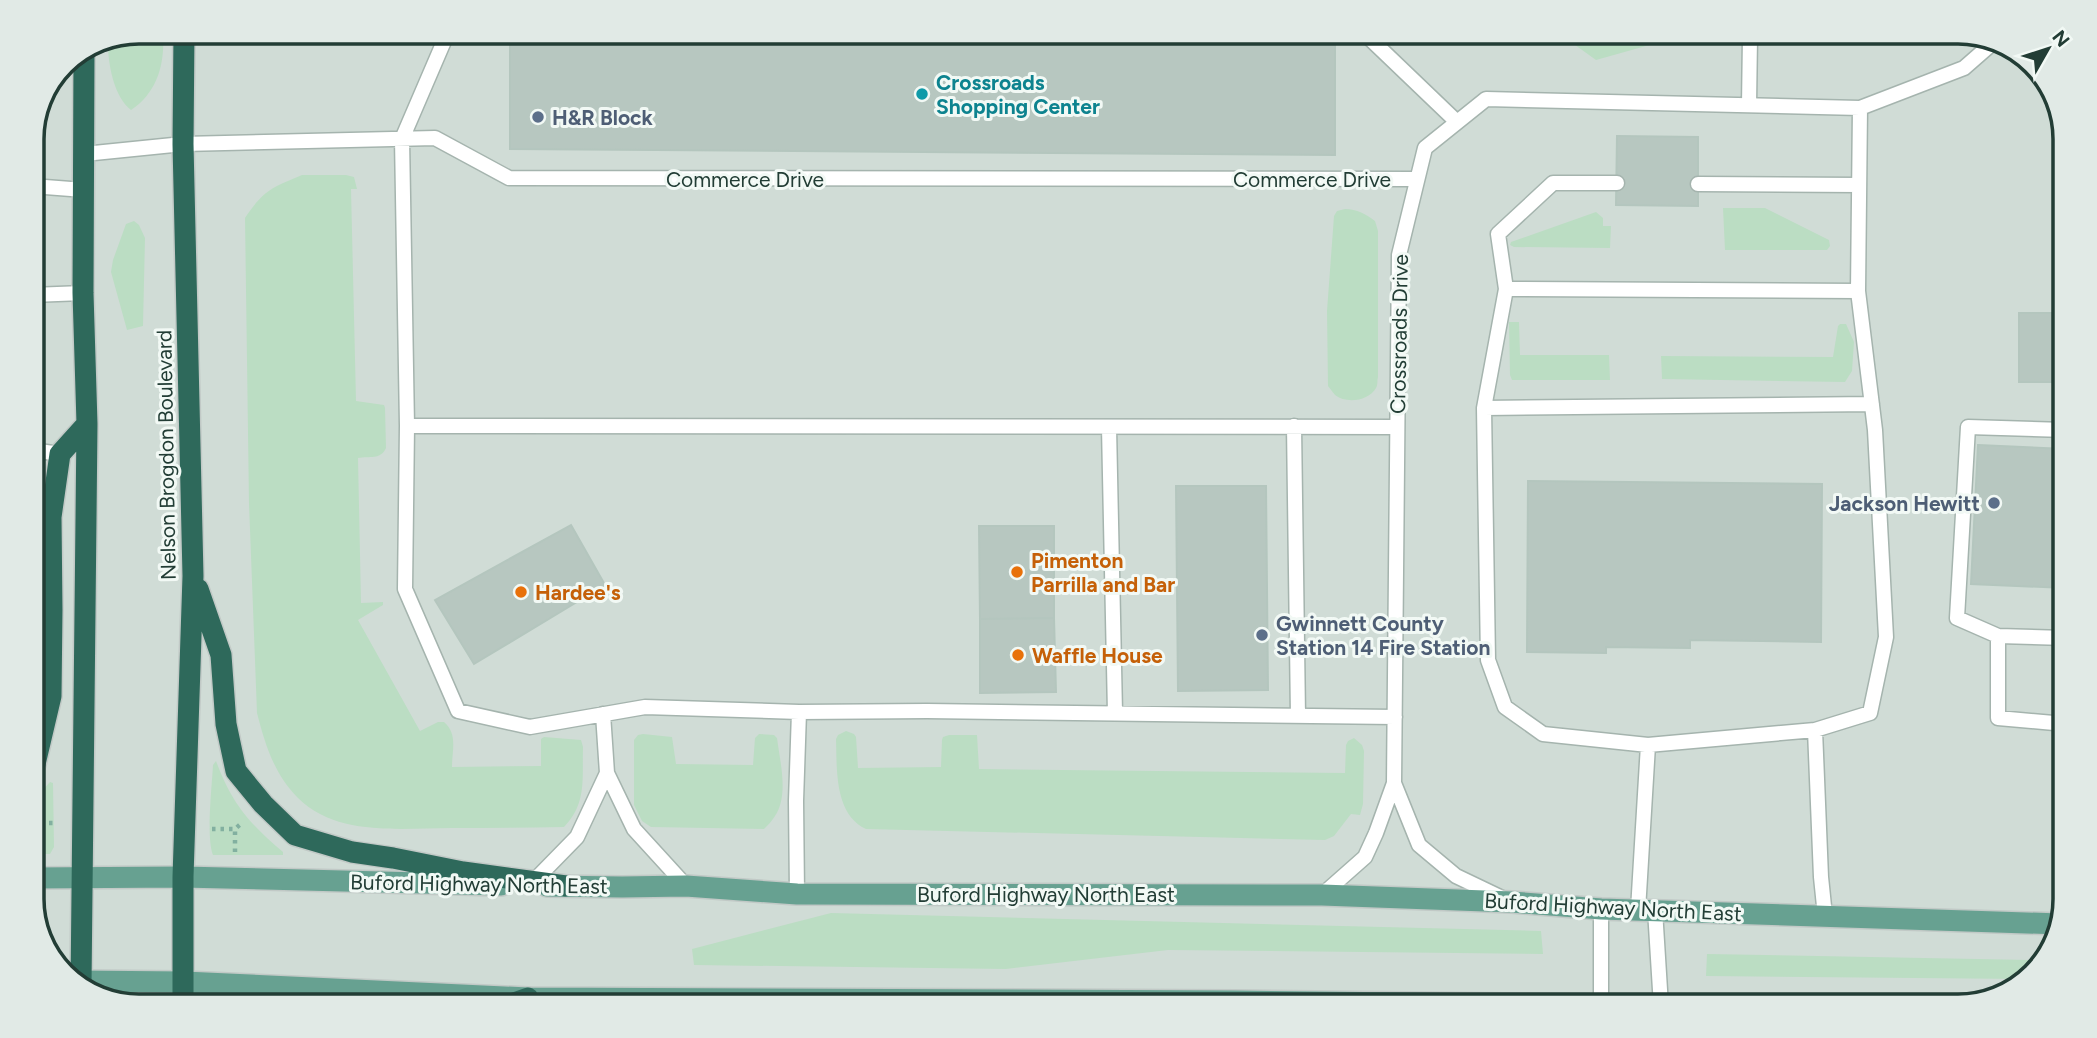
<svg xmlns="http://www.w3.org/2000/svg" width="2097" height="1038" viewBox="0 0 2097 1038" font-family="Figtree,sans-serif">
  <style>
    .built { fill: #d0dcd6 }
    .green { fill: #bbddc3 }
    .building { fill: #b7c7c0; stroke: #b4c6be; stroke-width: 2 }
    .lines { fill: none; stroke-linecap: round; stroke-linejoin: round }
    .lane-casing { stroke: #a5b4ae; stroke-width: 17 }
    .primary-casing { stroke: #c1c9c6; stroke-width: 24 }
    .highway-casing { stroke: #c1c9c6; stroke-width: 24 }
    .path { stroke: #82b0a0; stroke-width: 4.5; stroke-dasharray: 3.5 5; stroke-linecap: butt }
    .lane { stroke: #fff; stroke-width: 14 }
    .primary { stroke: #67a191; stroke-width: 21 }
    .highway { stroke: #2e695b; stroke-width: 21 }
    .culture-dot { fill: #0f9aa8; stroke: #f2f9f5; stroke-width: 2.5 }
    .service-dot { fill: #5c6f8a; stroke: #f2f9f5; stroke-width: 2.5 }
    .food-dot { fill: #e8710a; stroke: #f2f9f5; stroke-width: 2.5 }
    .labels { text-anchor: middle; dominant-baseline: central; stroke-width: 6; stroke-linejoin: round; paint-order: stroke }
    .culture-label { font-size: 21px; font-weight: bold; fill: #0d838f; stroke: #f2f9f5; text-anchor: start }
    .service-label { font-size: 21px; font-weight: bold; fill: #4e5e75; stroke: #f2f9f5; text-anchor: start }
    .street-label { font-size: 21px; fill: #223d35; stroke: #f2f9f5 }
    .food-label { font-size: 21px; font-weight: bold; fill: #c56008; stroke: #f2f9f5; text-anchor: start }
    .rim { fill: none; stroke: #223d35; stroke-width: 3.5 }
  </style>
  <rect width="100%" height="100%" fill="#e2ece7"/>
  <path class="built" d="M139,32H1958L2005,42L2047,79L2065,132V899L2055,946L2017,989L1959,1006H139L92,996L50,959L32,907V132L63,63Z"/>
  <path class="green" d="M139,32H163C165,63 158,92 131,110C114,97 108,64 108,44Z
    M1557,32H1724L1721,39L1653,44L1596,60Z
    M302,175H346L354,177L357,189H351L356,401L384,405L385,408L386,448C381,460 369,456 358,458L361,603L383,602V605L358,620L420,731L438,722H444C458,734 452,750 452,767L541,766V739L544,737L581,740L583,747C582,779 587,803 564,827C526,828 489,828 451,828C402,828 337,837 298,798C274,774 265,744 257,713L249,503L245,218C264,190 271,188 302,175Z
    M1723,208H1765L1829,240L1830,246L1827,250H1725Z
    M1345,209C1357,209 1366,214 1375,221L1378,231V377C1377,381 1378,385 1376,388C1369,401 1346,404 1335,395C1334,394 1329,387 1328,386L1327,311L1334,216L1337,211Z
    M1596,212L1603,218V226H1611L1610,248L1514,247L1510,245L1511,242Z
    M134,221L139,225L145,238L143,326L127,330L111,272L113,260L126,224Z
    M1509,322H1519L1520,355H1609L1610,380H1512L1510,375Z
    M1840,324H1846L1854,342L1852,371L1845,382L1662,379L1661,356L1833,357L1838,326Z
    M32,477L45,495L44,650L39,694L32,729Z
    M846,731L854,734L856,737L858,768L941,767L942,740L943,737L949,735H977L979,769L1345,773L1346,745L1348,741L1354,738L1362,745L1364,751L1363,804L1360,815L1351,814L1334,836L1325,840L866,829C834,814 837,769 836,739L838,735Z
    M643,734L672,737L676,764L753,765L755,738L759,734L774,735L777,738C780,762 789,795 775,816C772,821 768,825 764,829L651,827L642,821L634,805V740L638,735Z
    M216,761C232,804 249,823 283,852V855H213C206,838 212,786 213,765Z
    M50,782L53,783L54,847L50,854H32V802Z
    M831,913L1541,931L1543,954L1168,950L1006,969L694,965L692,949Z
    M1707,954L2030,960L2044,958L2025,979L1706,976Z"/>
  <path class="building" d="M510,32H908V38H963V32H1076V36L1335,38V155L510,149Z
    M1617,136L1698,137V206L1616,205Z
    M2019,313H2065V382H2019Z
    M1978,445L2065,449V588L1971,584Z
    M1528,481L1822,484L1821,642L1690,640V648L1606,647V653L1527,652Z
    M1176,486H1266L1268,690L1178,691Z
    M571,525L605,585L474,664L435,600Z
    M979,526H1054V618L980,619Z
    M1054,618L1056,692L980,693V619Z"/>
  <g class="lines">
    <g class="lane-casing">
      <path id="lane" d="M448,32L402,139L407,426L1397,427
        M1363,32L1457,122
        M1749,105L1750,37L1753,32
        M84,154L183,144L435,138L509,178L1417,179
        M1698,184L1859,185
        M32,186L84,190
        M1506,289L1858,291L1860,108
        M32,295L83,293
        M1484,408L1506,289L1498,234L1553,183H1617
        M407,426L405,589L458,711L530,727L645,707L799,712L927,711L1395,717
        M1294,426L1298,716
        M1109,427L1115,713
        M2065,430L1968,427L1957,618L1998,636L2065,638
        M32,450L60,454
        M1998,636V718L2065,724
        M603,714L607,773L634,829L686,886
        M1815,730L1870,713L1886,637L1875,430L1858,291
        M1648,745L1543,734L1505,707L1488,660L1484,408L1872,404
        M1394,783L1419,845L1456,876L1502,898
        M533,882L577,837L607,773
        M797,894L796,801L799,712
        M1322,895L1365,857L1376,833L1394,783L1399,255L1425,148L1486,99L1860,108L1964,68L1996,40
        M1638,910L1648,745L1815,730L1821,877L1825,916
        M1655,910L1661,1006
        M1601,1006V909"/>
    </g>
    <g class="primary-casing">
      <path id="primary" d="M32,878L183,877L501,885
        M547,886L622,887L686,886L797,894L1322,895L1512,902L1601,909L2060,924
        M75,981L184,982L528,998L1234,1001L1675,1006"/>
    </g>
    <g class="highway-casing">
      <path id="highway" d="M198,589L221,655L226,724L236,771L263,804L295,835L352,852L393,858L463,872L566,886
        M32,769L35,764L51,696L52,610L51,517L60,454L87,424
        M81,986L87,424L83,293L84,54
        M183,1006V877L193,576L183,144L184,32
        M506,1006L528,998"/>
    </g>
    <path class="path" d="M32,823H54
      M212,829H235
      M235,852V829L243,822"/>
    <use href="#lane" class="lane"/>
    <use href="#primary" class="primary"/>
    <use href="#highway" class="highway"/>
  </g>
  <circle class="culture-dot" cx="922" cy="94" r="7"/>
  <g class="service-dot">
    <circle cx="538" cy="117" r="7"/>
    <circle cx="1994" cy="503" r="7"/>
    <circle cx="1262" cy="635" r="7"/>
  </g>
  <g class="food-dot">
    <circle cx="1017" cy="572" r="7"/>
    <circle cx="521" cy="592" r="7"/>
    <circle cx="1018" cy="655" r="7"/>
  </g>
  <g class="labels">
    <g class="culture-label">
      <text x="936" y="82">Crossroads<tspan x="936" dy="24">Shopping Center</tspan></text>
    </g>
    <g class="service-label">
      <text x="552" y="117">H&amp;R Block</text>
      <text x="1980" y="503" text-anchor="end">Jackson Hewitt</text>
      <text x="1276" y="623">Gwinnett County<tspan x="1276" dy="24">Station 14 Fire Station</tspan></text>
    </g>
    <g class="street-label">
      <text x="745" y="179">Commerce Drive</text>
      <text x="1312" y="179">Commerce Drive</text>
      <text transform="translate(1399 334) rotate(-89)">Crossroads Drive</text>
      <text transform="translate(166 455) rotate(-91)">Nelson Brogdon Boulevard</text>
      <text transform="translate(479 884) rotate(1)">Buford Highway North East</text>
      <text x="1046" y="894">Buford Highway North East</text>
      <text transform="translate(1613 907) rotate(3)">Buford Highway North East</text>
    </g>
    <g class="food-label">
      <text x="1031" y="560">Pimenton<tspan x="1031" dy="24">Parrilla and Bar</tspan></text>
      <text x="535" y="592">Hardee's</text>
      <text x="1032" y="655">Waffle House</text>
    </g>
  </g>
  <path d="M0 0H2097V1038H0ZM139 44H1958A95 95 0 0 1 2053 139V899A95 95 0 0 1 1958 994H139A95 95 0 0 1 44 899V139A95 95 0 0 1 139 44Z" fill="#e1eae6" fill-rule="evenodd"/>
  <path class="rim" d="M139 44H1958A95 95 0 0 1 2053 139V899A95 95 0 0 1 1958 994H139A95 95 0 0 1 44 899V139A95 95 0 0 1 139 44Z"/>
  <g transform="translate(2048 49) rotate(51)" stroke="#f2f9f5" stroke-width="5" paint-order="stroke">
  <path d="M0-5L12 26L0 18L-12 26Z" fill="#223d35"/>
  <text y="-10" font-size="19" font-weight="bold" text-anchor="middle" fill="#223d35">N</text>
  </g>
</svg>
